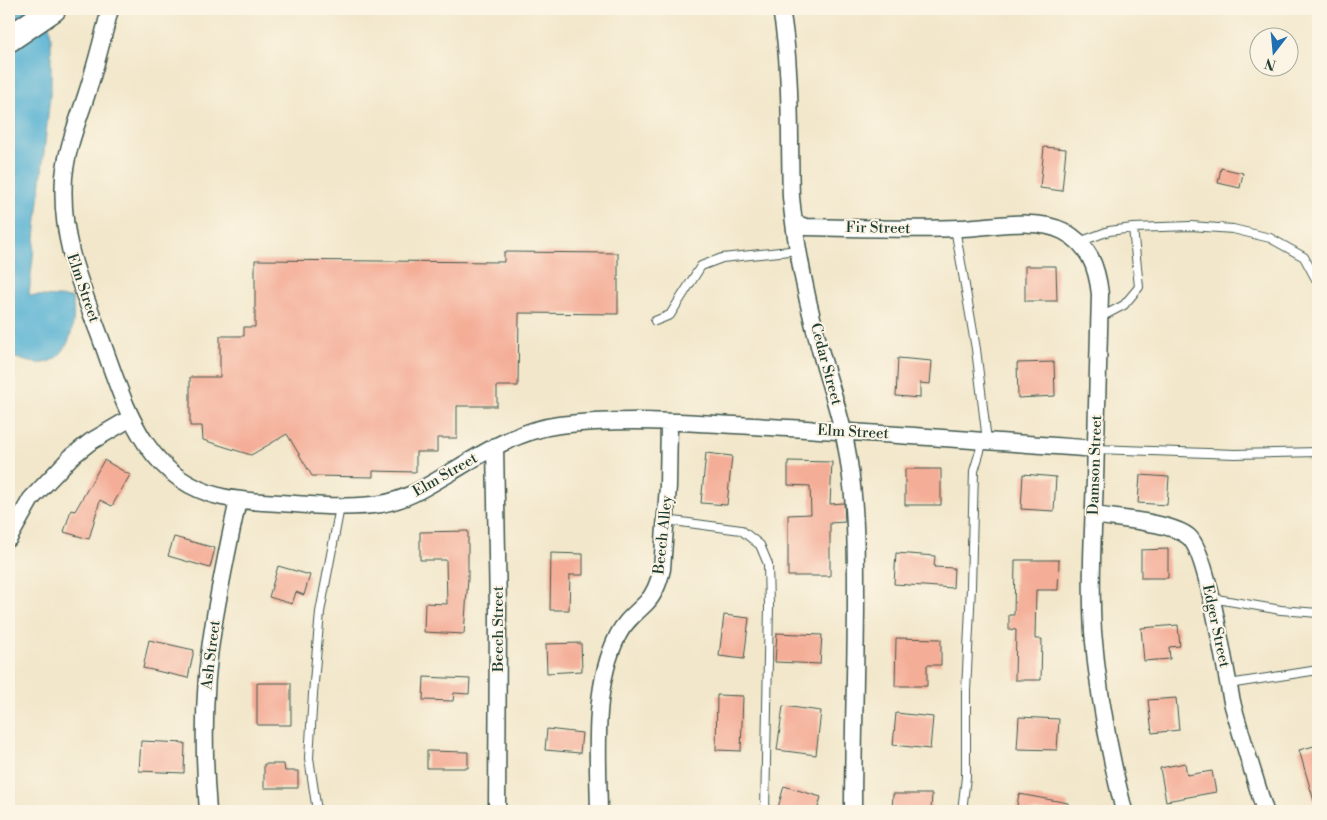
<svg xmlns="http://www.w3.org/2000/svg" width="1327" height="820" viewBox="0 0 1327 820" font-family="'Libre Bodoni',serif">
  <style>
    .water { fill: #55b1d3; stroke: #3a7784 }
    .building { fill: #f4ae98 }
    .lines { fill: none; stroke-linecap: round; stroke-linejoin: round }
    .service-casing { stroke: #3f564b; stroke-width: 10 }
    .minor-casing { stroke: #3f564b; stroke-width: 19 }
    .primary-casing { stroke: #3f564b; stroke-width: 28 }
    .service { stroke: #fff; stroke-width: 8 }
    .minor { stroke: #fff; stroke-width: 16 }
    .primary { stroke: #fff; stroke-width: 25 }
    .labels { text-anchor: middle; dominant-baseline: central; stroke-width: 4; stroke-linejoin: round; paint-order: stroke }
    .street-label { font-size: 15px; fill: #1f3d34; stroke: #fcf5e5 }
  </style>
  <rect width="100%" height="100%" fill="#fcf5e5"/>
  <filter id="ink" filterUnits="userSpaceOnUse"><feTurbulence type="fractalNoise" baseFrequency=".02" numOctaves="2"/><feDisplacementMap in="SourceGraphic" scale="10" xChannelSelector="R" yChannelSelector="G"/><feConvolveMatrix kernelMatrix="1 2 1 2 8 2 1 2 1" color-interpolation-filters="sRGB"/></filter>
  <filter id="wash" filterUnits="userSpaceOnUse"><feTurbulence type="fractalNoise" baseFrequency=".0096" numOctaves="4" result="noise"/><feDisplacementMap in="SourceGraphic" scale="20" xChannelSelector="R" yChannelSelector="G"/><feGaussianBlur stdDeviation="1.12" result="paint"/><feColorMatrix in="noise" values="0 0 0 0 0 0 0 0 0 0 0 0 0 0 0 0 0 1.4 0 .05"/><feComposite in="paint" operator="in"/></filter>
  <g filter="url(#wash)">
    <rect width="100%" height="100%" fill="#f2e7cb"/>
    <path class="water" d="M9,9H47L51,37V86L29,295L72,298C77,320 71,359 43,363C35,365 17,358 9,356Z"/>
    <g id="blocks">
      <path class="building" d="M1044,147L1066,149L1062,191L1040,188Z
        M1221,168L1243,173L1240,188L1218,183Z
        M504,252L618,253V314L519,313L518,386H497V406H457V438H437V452H416V472L373,471V477L312,476L287,434L251,455L203,440L202,426H190V377H220V336H244V327H255V260L504,262Z
        M1025,266H1056L1057,301H1025Z
        M898,358L932,361L930,384L920,383V398L896,396Z
        M1054,362L1055,396L1018,398L1017,363Z
        M706,453L732,456L727,505L701,503Z
        M104,460L130,475L112,506L100,500L89,539L64,532L71,510L75,511Z
        M788,461L832,462L830,504L844,503L845,522L830,523V576H788V515L811,514L810,486L788,485Z
        M905,469H941V505H905Z
        M1023,474L1056,477L1054,511L1021,509Z
        M1140,475L1169,477L1167,505L1138,503Z
        M468,531V578L464,634L424,632L425,603L447,604L446,560H420V532Z
        M174,537L215,548L210,568L168,556Z
        M1168,549V578H1141V550Z
        M551,553L583,554V575H570L569,610H550Z
        M896,553L935,556L934,567L954,568L953,588L894,584Z
        M1015,560H1059L1058,590H1036L1035,639H1042L1041,680H1015L1016,630L1009,629V615H1014Z
        M278,566L310,575L304,595L296,592L292,604L269,597Z
        M724,615L749,618L744,659L719,656Z
        M1178,625L1180,646L1169,647L1170,659L1144,661L1141,628Z
        M777,633L822,635L820,664L775,662Z
        M896,638L941,639V665H927V686H895Z
        M149,640L194,650L188,678L143,668Z
        M581,643L582,671L547,673L546,644Z
        M424,677L470,679L469,694L454,693L453,701L423,700Z
        M257,683H291V725H257Z
        M717,695L743,696L741,751L716,750Z
        M1176,698L1179,730L1152,733L1148,700Z
        M783,706L821,711L816,755L777,750Z
        M896,713L933,717L930,749L893,745Z
        M1019,717L1059,719L1057,750L1017,749Z
        M547,729L582,733L580,753L545,750Z
        M141,741L185,743L184,773L139,771Z
        M1318,745V801H1314L1299,750Z
        M427,751L468,752V768H427Z
        M1185,763L1187,775L1212,771L1216,792L1166,801L1160,768Z
        M264,764H284L285,771H298V788H264Z
        M784,786L821,797L817,811H777Z
        M893,794H932L931,811H892Z
        M1019,794L1068,803L1067,811H1016Z"/>
    </g>
  </g>
  <g filter="url(#ink)">
    <use href="#blocks" fill-opacity="0" stroke="#3f564b" stroke-width="1"/>
    <g class="lines">
      <g class="service-casing">
        <path id="service" d="M955,228L976,349L987,441
          M1133,228L1191,226L1233,229L1270,238L1304,257L1318,283
          M1079,242L1109,231L1133,228L1139,287L1124,305L1099,318
          M655,321L670,315L701,266L722,258L799,250
          M1096,449L1235,454L1318,452
          M666,520L741,530L760,545L768,564L769,606L765,811
          M1211,598L1281,610L1318,613
          M1229,684L1318,670
          M317,811L309,758L313,694L320,612L340,507
          M962,811L966,777V691L971,587L974,471L983,441"/>
      </g>
      <g class="minor-casing">
        <path id="minor" d="M110,9C103,37 96,65 87,93C78,121 67,147 64,177C60,236 78,278 98,331C124,399 140,478 222,497C241,501 260,502 280,503C313,505 347,509 381,504C409,499 429,485 453,471C486,451 520,430 559,425C628,417 700,423 770,427C878,433 987,441 1096,449
          M781,9C792,70 789,134 791,197C796,249 808,306 822,357C832,392 844,426 849,463C856,507 856,551 856,595C856,667 853,739 853,811
          M794,223L806,227C858,228 910,230 962,228C992,227 1035,217 1063,231C1089,244 1097,267 1100,294C1098,356 1097,418 1095,480C1093,530 1090,581 1093,632C1098,693 1109,752 1124,811
          M495,446L498,610L497,811
          M1094,515C1117,519 1172,522 1189,537C1209,555 1225,674 1233,706C1243,741 1254,776 1265,811
          M9,538L31,499L71,457L90,442L131,418
          M208,811C203,751 203,688 213,628C220,585 229,542 238,500
          M599,811C598,754 592,687 618,635C625,621 635,614 646,603C655,594 659,582 662,569L668,486L669,422"/>
      </g>
      <g class="primary-casing">
        <path id="primary" d="M9,39L53,9"/>
      </g>
      <use href="#service" class="service"/>
      <use href="#minor" class="minor"/>
      <use href="#primary" class="primary"/>
    </g>
  </g>
  <g class="labels">
    <g class="street-label">
      <text transform="translate(878 228) rotate(1)">Fir Street</text>
      <text transform="translate(83 288) rotate(71)">Elm Street</text>
      <text transform="translate(826 364) rotate(75)">Cedar Street</text>
      <text transform="translate(853 432) rotate(3)">Elm Street</text>
      <text transform="translate(1095 465) rotate(-88)">Damson Street</text>
      <text transform="translate(445 475) rotate(-30)">Elm Street</text>
      <text transform="translate(663 535) rotate(-84)">Beech Alley</text>
      <text transform="translate(1216 626) rotate(78)">Edger Street</text>
      <text transform="translate(498 629) rotate(-90)">Beech Street</text>
      <text transform="translate(211 655) rotate(-83)">Ash Street</text>
    </g>
  </g>
  <rect width="1327" height="820" fill="none" stroke="#fcf5e5" stroke-width="30"/>
  <g transform="translate(1274 52) rotate(196)"><circle r="24" fill="#fcf5e5" stroke="#a4ab9e"/>
  <path d="M0-4L9 19L0 12L-9 19Z" fill="#1f6fb2"/>
  <text y="-8" font-size="14" font-weight="bold" text-anchor="middle" fill="#1f3d34">N</text>
  </g>
</svg>
